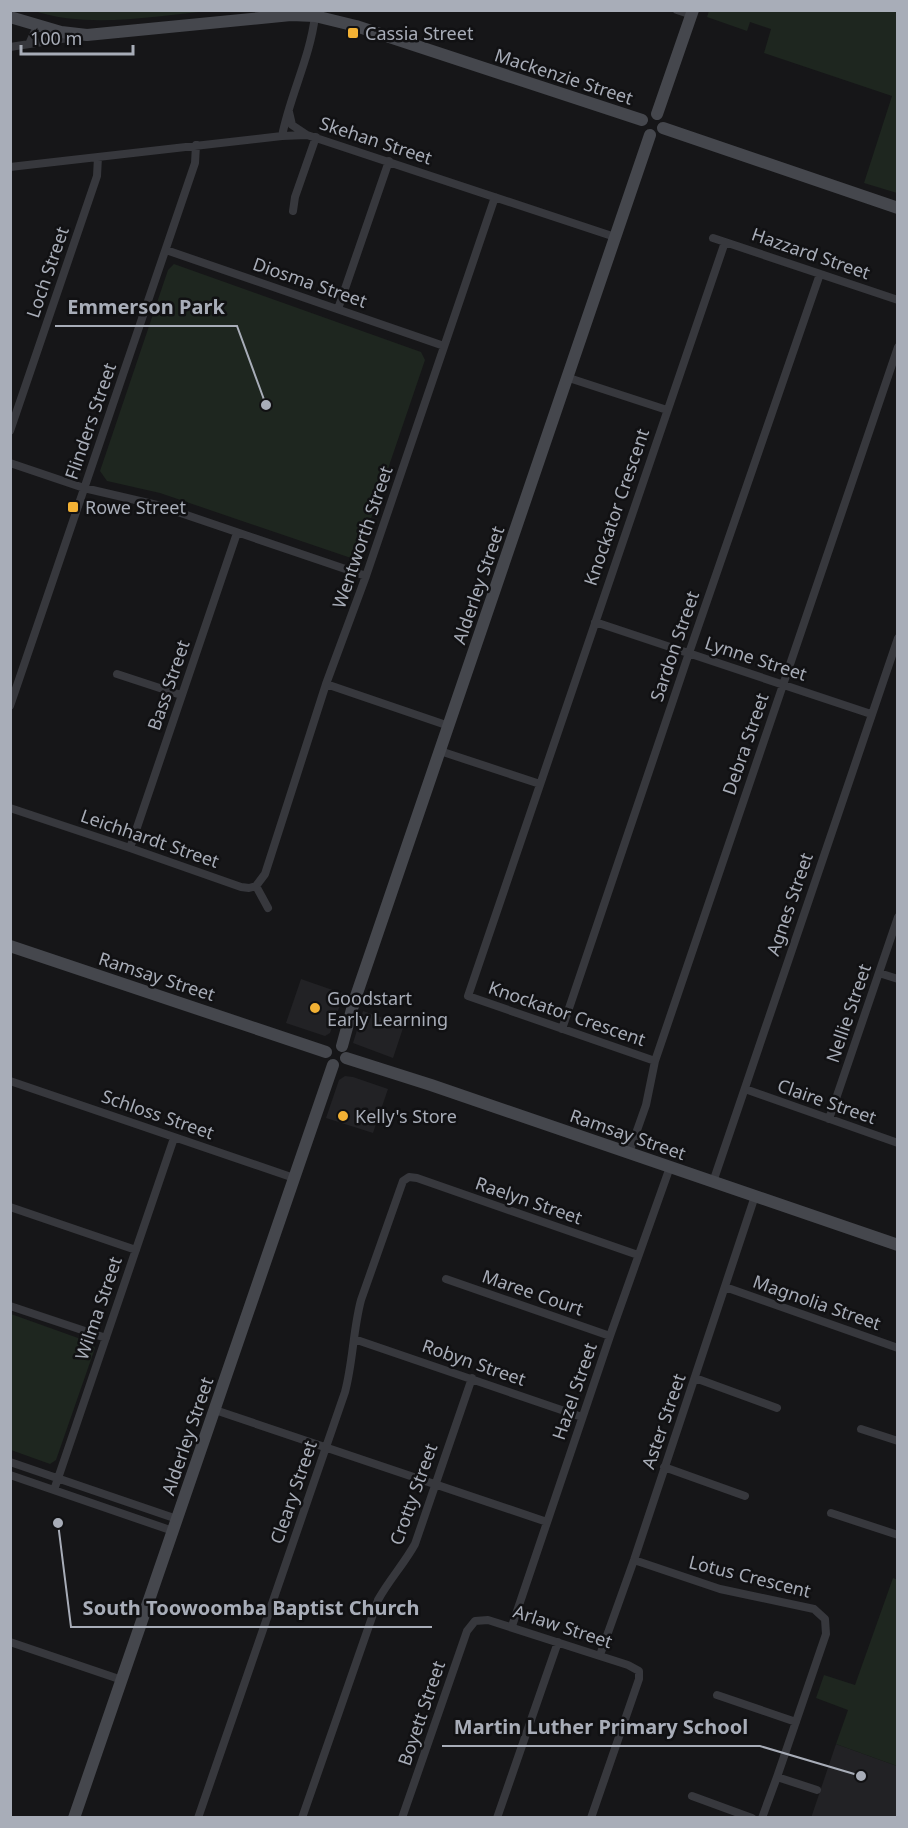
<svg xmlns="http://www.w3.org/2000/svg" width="908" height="1828" viewBox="0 0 908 1828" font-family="'Noto Sans',sans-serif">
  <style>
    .built { fill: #222225 }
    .green { fill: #1e261f }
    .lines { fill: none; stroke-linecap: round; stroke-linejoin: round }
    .street { stroke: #37383d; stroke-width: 8 }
    .secondary { stroke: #45474d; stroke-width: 12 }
    .poi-dot { fill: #f2b134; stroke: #111113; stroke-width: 2 }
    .labels { text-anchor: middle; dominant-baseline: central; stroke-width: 5; stroke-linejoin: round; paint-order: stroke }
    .poi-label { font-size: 18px; fill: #a8adb8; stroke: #111113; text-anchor: start }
    .street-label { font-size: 18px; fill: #a8adb8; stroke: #111113 }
    .leader { fill: none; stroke: #a8adb8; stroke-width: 2 }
    .callout-dot { fill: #a8adb8; stroke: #111113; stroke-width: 2 }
    .callout-label { font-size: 20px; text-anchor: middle; font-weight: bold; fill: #a8adb8; stroke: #111113; stroke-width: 5; stroke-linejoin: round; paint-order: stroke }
  </style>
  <rect width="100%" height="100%" fill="#161618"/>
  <path class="built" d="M301,979L344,994L330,1033L325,1036L286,1023Z
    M363,1011L404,1025L393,1058L353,1043Z
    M345,1076L353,1077L388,1089L373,1133L326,1118L339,1080Z
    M836,1744L897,1766V1817L811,1818Z"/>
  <path class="green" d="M34,11H210C153,16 90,29 34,11Z
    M709,11H897V193L864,183L892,96L764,53L771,29L750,22L747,31L707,17Z
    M174,264L421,352L425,360L359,554L351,558L160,493L107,481L100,471L168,270Z
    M11,1314L92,1343L95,1348L56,1460L50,1464L11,1450Z
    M893,1578L898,1580L897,1766L836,1744L848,1710L816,1698L824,1675L855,1685Z"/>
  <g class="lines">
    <path class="street" d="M677,10L692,15
      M29,44L37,26
      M10,47L75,37
      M289,112L292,125L307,135
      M282,136C290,95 310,58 315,16
      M10,167L282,136L307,135L615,237
      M293,211L295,197L316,137
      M713,238L898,300
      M166,250L444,346
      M338,309L389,161
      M569,378L667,410
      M10,431L97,176L98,157
      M10,463L84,488L157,505L366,576
      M595,622L871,714
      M117,674L181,695
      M326,684L449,726
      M10,706L195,163L196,145
      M440,751L540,784
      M10,808L130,848L241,887L249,888L256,886L268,908
      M130,848L237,533
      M256,886L265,874L326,684L366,576L495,197
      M879,973L898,979
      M562,1029L689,653L820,274
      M655,1061L468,996L725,242
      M10,1081L294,1178
      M745,1089L898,1143
      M829,1119L898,917
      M629,1153L646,1105L655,1061L898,347
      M713,1182L898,638
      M10,1207L136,1250
      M446,1279L610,1336
      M725,1287L898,1348
      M10,1306L106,1338
      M354,1339L582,1417
      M695,1378L777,1408
      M215,1410L547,1522
      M861,1429L898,1441
      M10,1462L177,1519
      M664,1467L745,1496
      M10,1475L173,1531
      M54,1490L174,1138
      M831,1513L898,1535
      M634,1560L720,1589L814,1609L825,1619L826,1634L777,1777L762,1818
      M512,1626L610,1336L670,1167
      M10,1642L122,1680
      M600,1655L634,1560L755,1196
      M717,1695L796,1722
      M777,1777L817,1790
      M692,1796L752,1818
      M198,1818L345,1392C353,1362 353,1330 361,1300L403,1181L409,1177L417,1178L638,1255
      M302,1818L378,1600C389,1580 404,1564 415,1544L472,1378
      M402,1818L467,1631L475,1621L488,1620L628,1665L639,1671V1679L591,1818
      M497,1818L558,1642"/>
    <path class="secondary" d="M10,17L61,32L87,35L291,15L315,16L356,26L642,120
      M657,114L693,10
      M663,128L898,208
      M10,946L326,1052
      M342,1046L354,1002L650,135
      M346,1058L431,1085L898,1245
      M74,1818L333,1065"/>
  </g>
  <g class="poi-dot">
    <rect x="347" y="27" width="12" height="12" rx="3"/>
    <rect x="67" y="501" width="12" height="12" rx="3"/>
    <circle cx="315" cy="1008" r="6"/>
    <circle cx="343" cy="1116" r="6"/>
  </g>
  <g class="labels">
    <g class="poi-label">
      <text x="365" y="33">Cassia Street</text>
      <text x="85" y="507">Rowe Street</text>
      <text x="327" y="998">Goodstart<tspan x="327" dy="21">Early Learning</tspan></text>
      <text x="355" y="1116">Kelly's Store</text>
    </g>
    <g class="street-label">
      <text transform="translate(564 76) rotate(18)">Mackenzie Street</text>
      <text transform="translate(376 140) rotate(18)">Skehan Street</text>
      <text transform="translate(811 253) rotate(19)">Hazzard Street</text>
      <text transform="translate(47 272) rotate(-71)">Loch Street</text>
      <text transform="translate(310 282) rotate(19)">Diosma Street</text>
      <text transform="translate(90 421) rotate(-71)">Flinders Street</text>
      <text transform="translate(616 507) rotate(-71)">Knockator Crescent</text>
      <text transform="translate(362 537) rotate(-71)">Wentworth Street</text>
      <text transform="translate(478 585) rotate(-71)">Alderley Street</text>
      <text transform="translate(674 646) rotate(-71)">Sardon Street</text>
      <text transform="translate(756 658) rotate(18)">Lynne Street</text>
      <text transform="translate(168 685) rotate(-71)">Bass Street</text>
      <text transform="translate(745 744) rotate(-71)">Debra Street</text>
      <text transform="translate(150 838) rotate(19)">Leichhardt Street</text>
      <text transform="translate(789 904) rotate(-71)">Agnes Street</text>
      <text transform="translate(157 976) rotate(18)">Ramsay Street</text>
      <text transform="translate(567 1013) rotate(19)">Knockator Crescent</text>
      <text transform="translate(848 1013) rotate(-71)">Nellie Street</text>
      <text transform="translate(827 1101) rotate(19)">Claire Street</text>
      <text transform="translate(158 1114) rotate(19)">Schloss Street</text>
      <text transform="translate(628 1134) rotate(19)">Ramsay Street</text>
      <text transform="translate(529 1200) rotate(19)">Raelyn Street</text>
      <text transform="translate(533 1292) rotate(19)">Maree Court</text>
      <text transform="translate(817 1302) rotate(19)">Magnolia Street</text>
      <text transform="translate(98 1308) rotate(-71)">Wilma Street</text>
      <text transform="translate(474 1362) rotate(19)">Robyn Street</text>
      <text transform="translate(574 1391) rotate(-71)">Hazel Street</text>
      <text transform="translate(663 1421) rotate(-71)">Aster Street</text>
      <text transform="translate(187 1436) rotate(-71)">Alderley Street</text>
      <text transform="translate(293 1492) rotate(-71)">Cleary Street</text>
      <text transform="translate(413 1494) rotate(-70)">Crotty Street</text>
      <text transform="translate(750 1576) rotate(14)">Lotus Crescent</text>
      <text transform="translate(563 1626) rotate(18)">Arlaw Street</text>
      <text transform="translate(421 1713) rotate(-71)">Boyett Street</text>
    </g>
  </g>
  <path class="leader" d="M266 405L237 326H55M58 1523L71 1627H432M861 1776L760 1746H442"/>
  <g class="callout-dot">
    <circle cx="266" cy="405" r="6"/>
    <circle cx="58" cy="1523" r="6"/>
    <circle cx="861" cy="1776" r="6"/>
  </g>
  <g class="callout-label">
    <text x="146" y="314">Emmerson Park</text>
    <text x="251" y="1615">South Toowoomba Baptist Church</text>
    <text x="601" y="1734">Martin Luther Primary School</text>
  </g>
  <rect width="908" height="1828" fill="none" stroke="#a8adb8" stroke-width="24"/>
  <path d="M21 45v9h112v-9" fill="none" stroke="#a8adb8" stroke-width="3"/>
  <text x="30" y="45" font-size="18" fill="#a8adb8" stroke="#111113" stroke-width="4.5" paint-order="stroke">100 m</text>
</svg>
